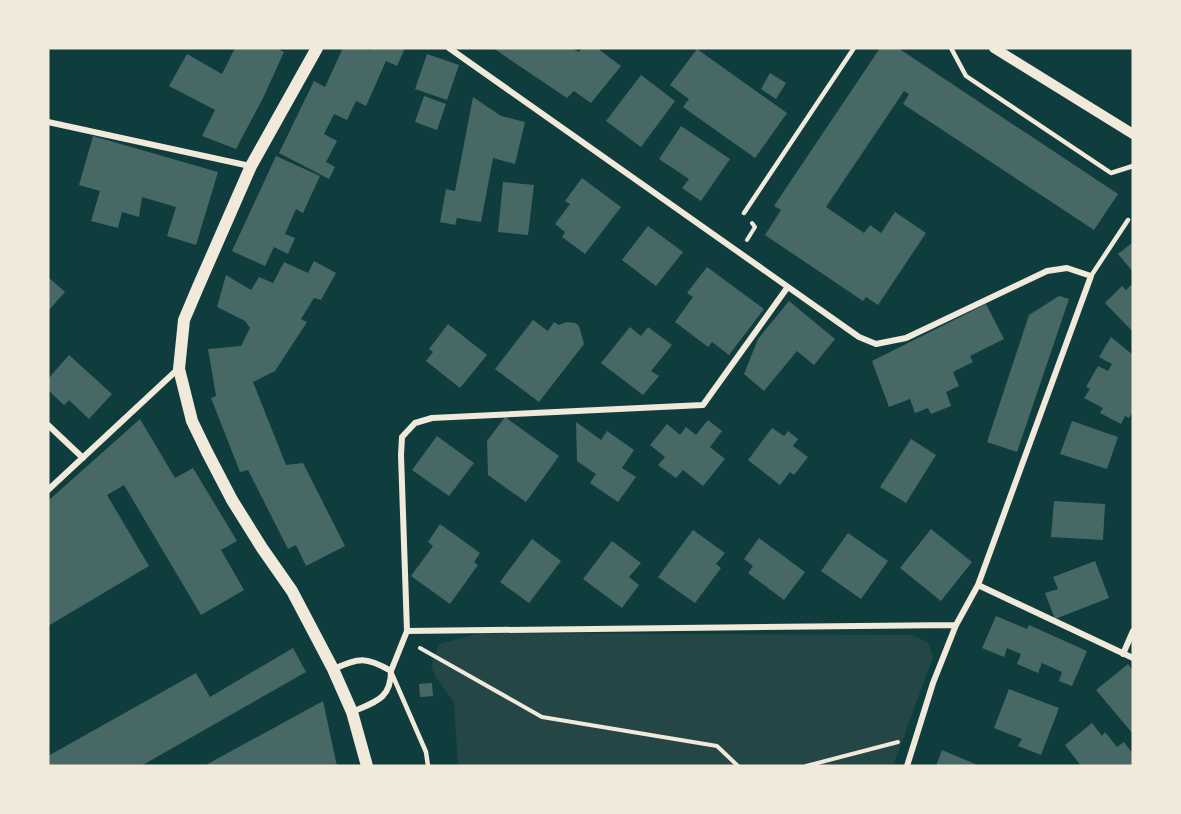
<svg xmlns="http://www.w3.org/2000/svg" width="1181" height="814" viewBox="0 0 1181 814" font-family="Ubuntu,sans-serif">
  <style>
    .green { fill: #244646 }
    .building { fill: #486865 }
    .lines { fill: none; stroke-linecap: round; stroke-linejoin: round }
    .path { stroke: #f1e9da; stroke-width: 4 }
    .service { stroke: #f1e9da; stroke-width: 4.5 }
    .minor { stroke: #f1e9da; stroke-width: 6 }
    .tertiary { stroke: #f1e9da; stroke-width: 10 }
    .secondary { stroke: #f1e9da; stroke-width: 12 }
  </style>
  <rect width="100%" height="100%" fill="#0f3d3e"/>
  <path class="green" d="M480,633L913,635L928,643L933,657L893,766H458L454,702L435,676L431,666L439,644Z"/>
  <path class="building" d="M235,48H276L284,52L263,98L236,149L202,136L215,110L169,86L187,54L222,74Z
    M343,48H364L370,50L371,48H405L397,66L386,61L366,106L356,101L347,120L334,114L324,134L337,141L326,162L335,167L329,179L279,153L314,81L325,87Z
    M493,48H571L579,52L582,48H597L621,66L591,103L574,91L567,98Z
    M880,48H898L1118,194L1094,230L903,104L909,94L904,91L826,207L864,233L870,225L881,233L895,212L926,233L878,305L866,297L863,301L765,235L781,210L774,206Z
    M697,49L787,113L755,158L683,107L689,99L670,85Z
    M427,54L459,65L447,100L415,89Z
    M770,73L786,83L776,99L761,89Z
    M641,75L675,101L641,147L606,121Z
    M424,96L446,104L437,130L415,122Z
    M473,97L501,116L525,122L515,164L493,158L481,222L457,218L455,225L440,222L446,189L455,191Z
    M681,126L730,159L701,201L682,188L689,179L659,159Z
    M93,136L218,172L196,245L167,236L176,207L142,197L139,217L122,212L118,228L91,221L100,191L79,185Z
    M276,156L320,176L303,213L296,209L285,234L295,238L288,254L274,247L265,266L232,251Z
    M582,178L621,207L585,254L562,237L565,232L555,224L570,204L565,201Z
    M503,182L534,185L528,235L498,232Z
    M648,226L683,252L656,286L622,260Z
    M1133,242V272L1118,254Z
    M314,261L336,273L321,300L314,298L301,319L307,322L275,371L253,382L286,465L303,463L345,546L306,566L296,545L288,549L248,470L240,472L211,398L216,396L208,349L241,346L250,328L245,321L217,307L226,275L251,290L259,277L273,283L284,262L308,273Z
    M707,267L764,309L729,355L712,342L708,347L675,322L693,297L687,293Z
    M48,277L65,292L48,311Z
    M1133,283V332L1105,303L1122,286L1126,290Z
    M1059,296L1069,299L1017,452L987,442L1029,315Z
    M789,301L835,339L814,365L797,351L764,391L744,374L758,339Z
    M986,304L1004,339L970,356L973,362L953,372L959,386L946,392L951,406L931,414L928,408L915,413L910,399L889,407L872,361Z
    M533,320L548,331L554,322L559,325L567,322L575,323L579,326L584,344L539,402L495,369Z
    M448,324L487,355L460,388L426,361L433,352L429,349Z
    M630,327L641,336L648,327L672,345L651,371L659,376L643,395L601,363Z
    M1111,337L1133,355V411L1129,418L1125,416L1121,424L1100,413L1103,408L1084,398L1090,389L1086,387L1098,366L1108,371L1112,364L1099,357Z
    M69,355L112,394L89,419L69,400L64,405L48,390V379Z
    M505,417L559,456L526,502L488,475L487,441Z
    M140,419L175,478L193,468L237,541L221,550L244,590L201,615L124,485L107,495L149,566L48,626V501Z
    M708,420L722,431L710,447L725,459L703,486L683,470L676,478L658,465L665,457L650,445L667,424L680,435L686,427L696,435Z
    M1072,421L1118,437L1107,469L1060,454Z
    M576,422L601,440L607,431L634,450L622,468L636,477L618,502L590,483L596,474L577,461Z
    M772,428L784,436L788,431L798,439L793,446L808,457L794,475L790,472L780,485L748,460Z
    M437,436L474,463L449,496L412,470Z
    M911,439L936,455L906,503L880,487Z
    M1054,501L1105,504L1103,540L1051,537Z
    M440,524L480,553L474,562L478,565L450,604L411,576L433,546L428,542Z
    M931,529L972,562L941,601L900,568Z
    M693,530L725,553L716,564L721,568L695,603L658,577Z
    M848,533L888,561L861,599L821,571Z
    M759,538L805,572L784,600L748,573L753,566L744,559Z
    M532,539L561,561L529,603L500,582Z
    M612,541L641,563L629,577L639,585L622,608L583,579Z
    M1095,561L1109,598L1055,619L1045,593L1058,589L1053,577Z
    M996,616L1027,629L1029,625L1087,651L1072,686L1059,681L1062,672L1042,663L1038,673L1017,664L1021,654L1007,648L1004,657L982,648Z
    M293,648L306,672L141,766H48V756L196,673L210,697Z
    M1128,664L1133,671V734L1096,690Z
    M432,683L433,696L420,697L419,684Z
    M1009,689L1059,708L1041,755L1018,746L1022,739L994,728Z
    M323,701L337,766H204Z
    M1092,723L1102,736L1105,732L1117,747L1124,742L1133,754V766H1081L1065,745Z
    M942,750L980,766H936Z"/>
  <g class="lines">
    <path class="path" d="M747,240L755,227L752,223
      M420,648L542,717L717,746L738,766
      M806,766L898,742"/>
    <path class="service" d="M951,48L966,76L1111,173L1133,166
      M744,213L854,48
      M1091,276L1128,220
      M392,674L426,752L428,766"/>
    <path class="minor" d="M449,48L859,337L876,344L906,338L1047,271L1067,268L1091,276L978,585L956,625L933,683L907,766
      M48,122L250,166
      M48,425L83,458
      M48,490L178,369
      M978,585L1133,658
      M407,631L956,625
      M1123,654L1133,631
      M333,669C360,658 365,656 391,671C391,699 375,702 352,712
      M391,671L407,631L401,455L402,437L415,423L432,418L703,405L787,288"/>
    <path class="tertiary" d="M994,48L1133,134"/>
    <path class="secondary" d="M317,48L251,166L198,287L184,320L179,369L192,421L207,452L232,500L262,548L292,591L333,669L352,712L367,766"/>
  </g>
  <rect width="1181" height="814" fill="none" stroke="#f1e9da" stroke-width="99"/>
</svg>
